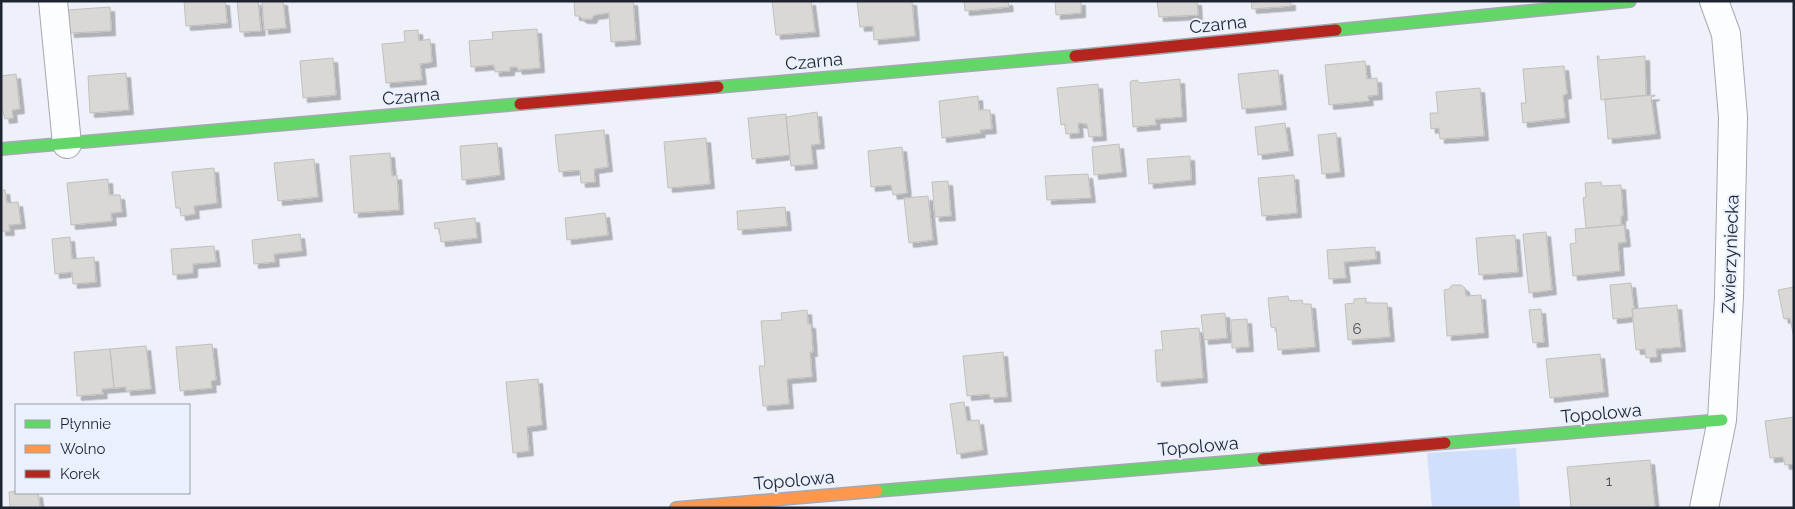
<svg xmlns="http://www.w3.org/2000/svg" width="1795" height="509" viewBox="0 0 1795 509" font-family="Raleway,sans-serif">
  <style>
    .green { fill: #d1defc }
    .building { fill: #dad8d5; stroke: #c1c0bd; filter: url(#shadow) }
    .lines { fill: none; stroke-linecap: round; stroke-linejoin: round }
    .street-casing { stroke: #a5a8b2; stroke-width: 30 }
    .fast-casing { stroke: #a5a8b2; stroke-width: 14 }
    .slow-casing { stroke: #a5a8b2; stroke-width: 14 }
    .jam-casing { stroke: #a5a8b2; stroke-width: 14 }
    .street { stroke: #fcfdfe; stroke-width: 28 }
    .fast { stroke: #63d668; stroke-width: 11 }
    .slow { stroke: #ff974d; stroke-width: 11 }
    .jam { stroke: #b3261e; stroke-width: 11 }
    .labels { text-anchor: middle; dominant-baseline: central; stroke-width: 4; stroke-linejoin: round; paint-order: stroke }
    .number-label { font-size: 15px; fill: #4e5259 }
    .street-label { font-size: 18px; fill: #1f2530; stroke: #eaf0fd }
  </style>
  <defs>
    <filter id="shadow"><feDropShadow dx="4.5" dy="4.5" stdDeviation="0" flood-color="#0004"/></filter>
  </defs>
  <rect width="100%" height="100%" fill="#eef1f9"/>
  <path class="green" d="M1516,448L1520,508H1432L1427,453Z"/>
  <path class="building" d="M184,1H225L227,23L186,26Z
    M237,1H258L261,31L240,32Z
    M262,1H283L286,28L264,30Z
    M574,1H633L636,40L611,42L609,13L594,15L592,19H583L579,16H575Z
    M772,1H811L815,32L776,35Z
    M857,1H912L915,36L874,40L873,26L860,27Z
    M964,1H1008L1009,7L965,11Z
    M1055,1H1081V13L1056,15Z
    M1157,1H1197L1198,15L1159,17Z
    M1251,1H1291V6L1252,9Z
    M110,7L111,31L70,33L67,10Z
    M537,29L540,68L518,70L517,67H510V71L495,72L494,65L471,67L469,41L493,39L492,32Z
    M418,30L419,41L430,39L432,62L420,64L422,80L386,83L382,44L405,42L404,31Z
    M1597,56H1599V60L1645,56L1646,95L1601,100Z
    M333,58L336,95L303,98L300,61Z
    M1365,61L1367,79L1377,78L1378,95L1368,96L1369,101L1329,105L1325,65Z
    M1564,66L1567,94L1563,95L1565,118L1523,123L1521,103H1526L1523,69Z
    M1278,70L1282,105L1242,109L1238,74Z
    M126,73L129,110L90,113L88,76Z
    M16,74L20,109L12,110L13,118L5,119L3,111H1V76Z
    M1180,79L1182,117L1155,119L1156,125L1133,127L1130,83L1131,81L1137,80L1140,83Z
    M1098,84L1102,136L1089,137L1087,124L1078,123L1079,133L1066,134L1065,124L1061,125L1057,88Z
    M1480,88L1484,136L1440,139L1439,128L1431,129L1430,113H1438L1436,92Z
    M1655,95V96L1651,97L1656,134L1608,139L1605,99Z
    M978,96L979,110H990L992,129L980,130L981,133L942,138L939,101Z
    M817,112L820,144L811,145L813,164L791,166L786,117Z
    M786,114L790,155L752,159L748,118Z
    M1285,123L1289,151L1258,155L1255,127Z
    M604,130L608,167L594,169L595,182L581,183L580,170L559,172L555,135Z
    M1336,133L1340,172L1322,174L1318,135Z
    M706,138L710,184L668,188L664,142Z
    M497,143L500,175L462,180L460,146Z
    M1119,144L1122,172L1094,175L1092,147Z
    M902,147L907,193L893,195L891,185L871,187L868,151Z
    M390,153L392,176L397,175L399,210L354,213L350,156Z
    M1190,156L1191,180L1149,184L1147,159Z
    M314,159L318,197L278,201L274,163Z
    M214,168L217,203L194,206L195,214L181,216L180,208H176L172,172Z
    M1088,174L1091,198L1047,200L1045,176Z
    M1294,175L1297,213L1262,216L1258,178Z
    M108,179L109,195H120L122,212L111,213L112,221L71,225L67,183Z
    M948,181L951,216L935,217L932,182Z
    M1601,182L1602,186L1621,185L1623,216H1621V225L1586,228L1583,198L1586,197L1585,183Z
    M1,190H5L7,203L18,202L21,224L9,225L10,231H1Z
    M928,196L933,240L909,243L904,198Z
    M785,207L787,226L738,230L737,211Z
    M605,213L608,235L567,240L565,218Z
    M475,218L477,238L441,242L439,228L435,229L434,223Z
    M1624,225L1626,242L1618,243L1620,271L1573,276L1570,244L1576,243L1575,229Z
    M1546,232L1552,290L1529,293L1523,234Z
    M300,234L302,251L274,254L275,262L254,264L252,240Z
    M1515,235L1518,272L1479,275L1476,238Z
    M70,237L72,259L94,257L96,282L73,284L72,272L55,274L52,239Z
    M214,246L216,262L193,264V273L173,275L171,249Z
    M1375,247L1376,259L1344,262L1346,278L1329,279L1327,250Z
    M1631,283L1634,309H1632L1633,317L1613,319L1610,285Z
    M1452,285H1461L1465,288L1466,296L1481,295L1484,333L1447,336L1444,290L1449,289Z
    M1794,287V338L1790,318L1784,319L1778,290Z
    M1288,296L1289,301L1302,300L1303,304H1311L1315,347L1278,350L1276,328L1271,327L1268,298Z
    M1366,298V303H1387L1390,337L1348,340L1345,304L1354,303V299Z
    M1677,305L1681,347L1656,349L1657,357L1646,358L1645,349L1636,350L1632,309Z
    M1541,309L1544,342L1533,343L1529,310Z
    M807,310L808,324H811L813,352H810L812,377L787,379L789,404L763,406L759,366H765L761,321L782,320L781,313Z
    M1225,313L1227,338L1204,340L1201,315Z
    M1247,319L1249,347L1232,348L1231,320Z
    M1199,328L1203,378L1157,382L1155,350H1163L1161,331Z
    M212,344L216,380L211,381L212,388L180,391L176,347Z
    M146,346L151,389L126,391V387L114,388L110,349Z
    M110,349L114,388L102,389L103,394L77,396L74,352Z
    M1003,352L1007,397L990,398L989,394L967,396L963,356Z
    M1600,354L1604,392L1550,398L1546,359Z
    M538,379L542,425L527,427L529,451L513,453L506,382Z
    M964,402L967,421L979,420L983,450L957,454L950,404Z
    M1794,417V464L1785,465L1783,457L1770,458L1765,421Z
    M1650,460L1655,508H1571L1567,467Z
    M16,491V493H38L40,508H5L10,507L9,492Z"/>
  <g class="lines">
    <g class="street-casing">
      <path id="street" d="M53,1L67,144
        M1704,508L1722,420L1729,297L1733,117L1726,34L1714,1"/>
    </g>
    <g class="fast-casing">
      <path id="fast" d="M1336,30L1630,1
        M718,87L1075,56
        M1,149L520,104
        M1445,443L1722,420
        M877,491L1263,459"/>
    </g>
    <g class="slow-casing">
      <path id="slow" d="M676,508L877,491"/>
    </g>
    <g class="jam-casing">
      <path id="jam" d="M1075,56L1336,30
        M520,104L718,87
        M1263,459L1445,443"/>
    </g>
    <use href="#street" class="street"/>
    <use href="#fast" class="fast"/>
    <use href="#slow" class="slow"/>
    <use href="#jam" class="jam"/>
  </g>
  <g class="labels">
    <g class="number-label">
      <text x="1357" y="329">6</text>
      <text x="1609" y="481">1</text>
    </g>
    <g class="street-label">
      <text transform="translate(1218 24) rotate(-6)">Czarna</text>
      <text transform="translate(814 61) rotate(-5)">Czarna</text>
      <text transform="translate(411 96) rotate(-5)">Czarna</text>
      <text transform="translate(1730 254) rotate(-88)">Zwierzyniecka</text>
      <text transform="translate(1601 413) rotate(-5)">Topolowa</text>
      <text transform="translate(1198 446) rotate(-5)">Topolowa</text>
      <text transform="translate(794 480) rotate(-5)">Topolowa</text>
    </g>
  </g>
  <rect width="1795" height="509" fill="none" stroke="#1f2530" stroke-width="5"/>
  <rect x="15" y="404" width="175" height="90" fill="#eaf0fd" stroke="#999fab"/>
  <rect x="25" y="420" width="25" height="8" fill="#63d668" stroke="#999fab"/>
  <text x="60" y="429" font-size="15" fill="#1f2530">Płynnie</text>
  <rect x="25" y="445" width="25" height="8" fill="#ff974d" stroke="#999fab"/>
  <text x="60" y="454" font-size="15" fill="#1f2530">Wolno</text>
  <rect x="25" y="470" width="25" height="8" fill="#b3261e" stroke="#999fab"/>
  <text x="60" y="479" font-size="15" fill="#1f2530">Korek</text>
</svg>
